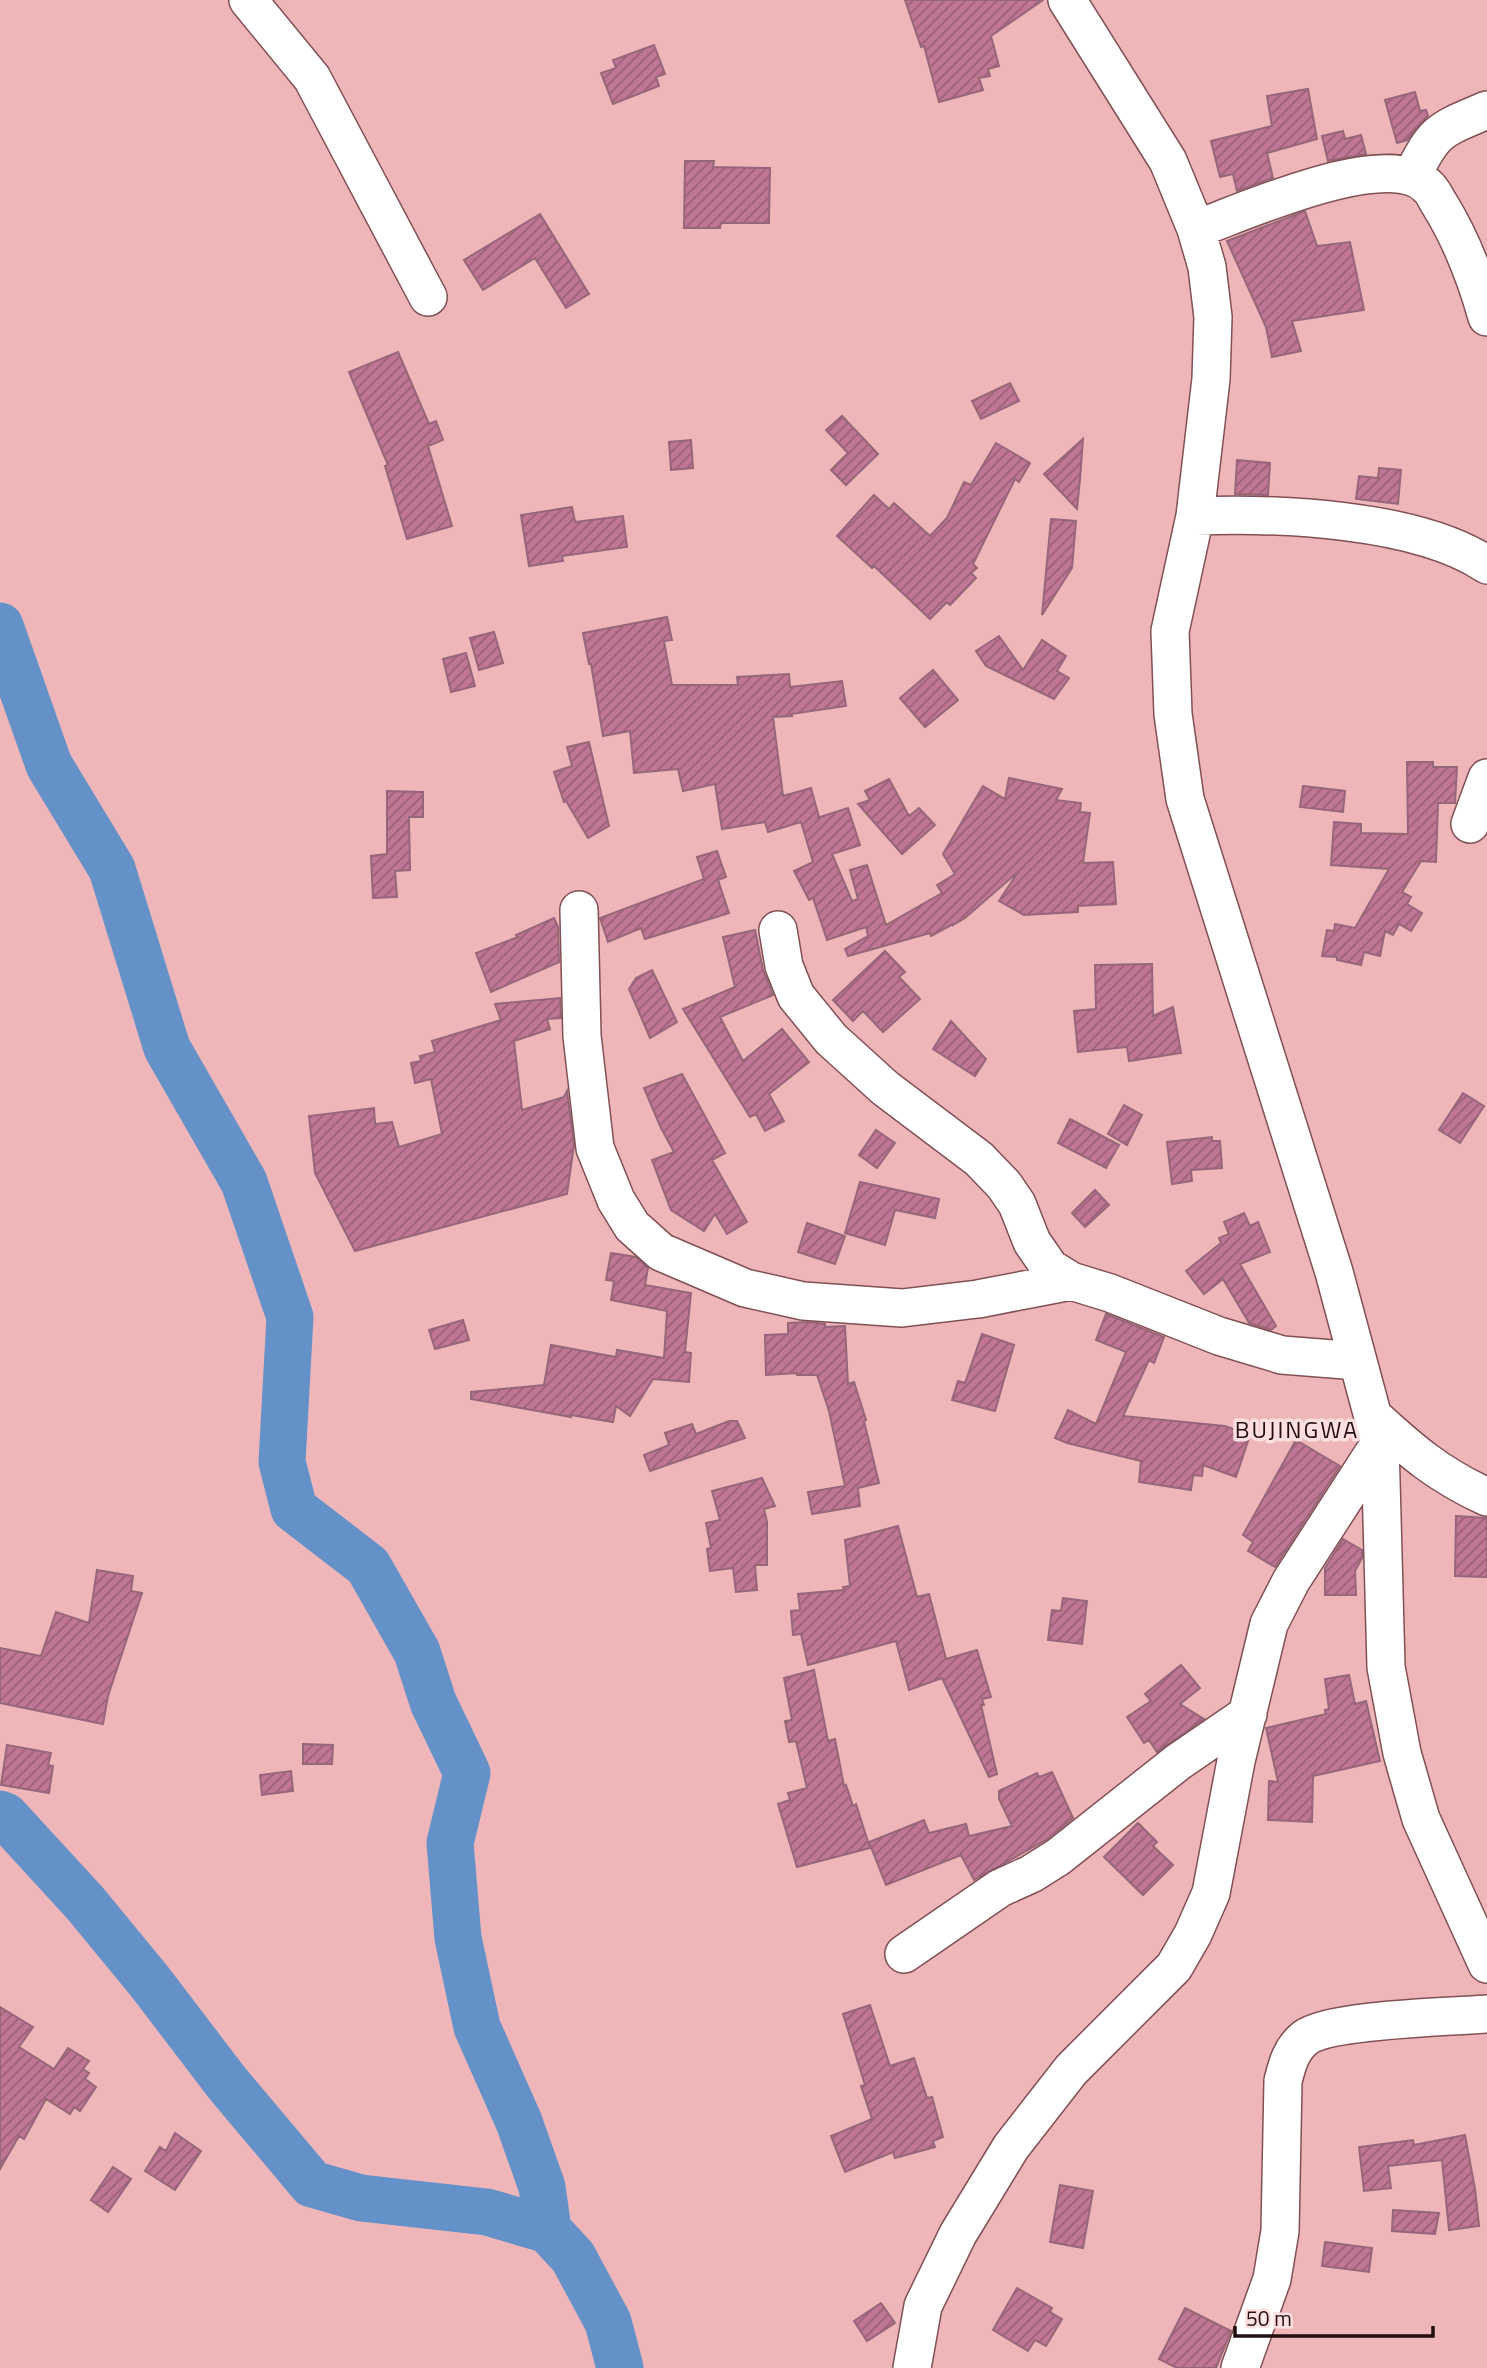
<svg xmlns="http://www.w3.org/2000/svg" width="1487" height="2368" viewBox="0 0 1487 2368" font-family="'Titillium Web',sans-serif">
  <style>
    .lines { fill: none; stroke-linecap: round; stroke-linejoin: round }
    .river { stroke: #6491c8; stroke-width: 47 }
    .building { fill: url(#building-hatch); stroke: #966679; stroke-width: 2 }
    .minor-casing { stroke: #815054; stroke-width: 40 }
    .minor { stroke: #fff; stroke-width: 37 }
    .labels { text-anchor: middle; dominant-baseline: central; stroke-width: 7; stroke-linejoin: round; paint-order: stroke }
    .quarter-label { font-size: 24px; letter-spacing: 2px; fill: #230f11; stroke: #fddfe0 }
  </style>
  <defs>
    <pattern id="building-hatch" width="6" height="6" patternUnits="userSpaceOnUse" patternTransform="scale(1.75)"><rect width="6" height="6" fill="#bf7794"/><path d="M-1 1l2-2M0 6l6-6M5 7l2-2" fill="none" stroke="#9b6077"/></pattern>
  </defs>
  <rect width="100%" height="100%" fill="#efb6b9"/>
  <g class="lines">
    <path class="river" d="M0,626L49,765L112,869L167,1048L244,1182L290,1317L282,1462L294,1509L368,1566L417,1652L433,1702L467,1773L450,1843L458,1938L477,2027L519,2122L542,2187L548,2230
      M0,1814L5,1816L85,1903L150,1982L227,2083L312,2184L361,2198L487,2212L548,2230L573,2257L608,2322L620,2368"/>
  </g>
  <path class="building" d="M905,0H1043L991,36L999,66L988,69L990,76L979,78L983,90L939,102L924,46L921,47Z
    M654,45L665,74L656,77L659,86L613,104L601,73L616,68L613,60Z
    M1308,89L1317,139L1267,153L1273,178L1237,191L1233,174L1220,177L1211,141L1272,126L1267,96Z
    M1415,92L1420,111L1426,110L1428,116L1407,140L1397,143L1385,100Z
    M1343,131L1345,139L1361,135L1366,154L1328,161L1322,136Z
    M685,161H714L713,167L770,168L769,223H721L720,228H684Z
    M1305,211L1317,246L1350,242L1364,310L1292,321L1301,351L1272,357L1266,327L1227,241Z
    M540,214L589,294L566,308L535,258L483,290L464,260Z
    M398,352L429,424L436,421L443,440L428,446L452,526L407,539L385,466L388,465L349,372Z
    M1010,383L1019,401L981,419L972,401Z
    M842,416L878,454L846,485L831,470L848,453L826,430Z
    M1083,439L1080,479L1077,509L1044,474Z
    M691,440L693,468L671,470L669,442Z
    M996,443L1030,463L1019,482L1015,479L973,564L977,568L971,573L976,578L950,605L947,602L930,619L874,566L872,568L837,536L874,495L889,509L894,503L930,536L947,518L964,482L971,485Z
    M1237,460L1270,463L1268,495L1235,494Z
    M1379,468L1401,470L1398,504L1356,499L1359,476L1378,478Z
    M572,507L575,522L623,516L627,547L562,556L563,561L529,566L521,515Z
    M1051,519L1076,521L1072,568L1042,615Z
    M667,617L672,640L664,641L672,685H738L737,677L789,674L790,687L842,681L846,706L791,714L792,716L773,717L783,796L811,788L819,817L817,818L848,808L860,845L832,854L852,901L858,899L850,870L867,865L886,925L942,893L937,885L955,874L943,854L983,786L1005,799L1009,778L1062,789L1056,800L1081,803L1080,812L1090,813L1083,863L1113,862L1116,904L1078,906V912L1024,915L999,901L1018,872L965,918L953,925V924L931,936L930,933L848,956L845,949L868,936L866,927L827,940L813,898L809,900L794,871L813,862L801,822L768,832L765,822L722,829L715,784L683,791L678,769L634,773L630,731L603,736L591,664H589L583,633Z
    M494,632L503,663L479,670L470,638Z
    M999,636L1023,670L1042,640L1066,656L1057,671L1069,678L1054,699L986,666L976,651Z
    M466,653L475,686L451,692L443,659Z
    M933,670L958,700L925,727L900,698Z
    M589,742L609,826L588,838L566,801L564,802L554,772L572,766L567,747Z
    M1407,762H1433V767H1457L1455,803H1438L1436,862L1421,861L1402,892L1411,897L1407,904L1422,913L1411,931L1399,924L1393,935L1385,931L1380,956L1364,952L1361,965L1337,960V957L1322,956L1327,930L1334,931L1335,924L1355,928L1389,869L1331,865L1334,822L1361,824V833L1408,834Z
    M889,779L909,816L919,808L935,825L902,854L858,804L870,800L865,791Z
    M1303,786L1345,791L1343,812L1300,807Z
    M387,791L423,792V817H409L410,870L395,871L397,897L373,898L371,856L387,854Z
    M717,851L726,877L718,880L729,913L645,939L641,928L608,942L600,918L704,879L697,857Z
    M554,918L558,927L559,962L491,992L476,953L518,937L516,935Z
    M755,930L763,970L773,995L720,1017L743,1061L782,1029L809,1062L769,1094L784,1121L765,1131L756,1114L750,1117L683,1009L735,987L723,937Z
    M885,951L905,972L899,977L920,999L883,1032L863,1011L853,1021L833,1000Z
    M1152,964L1153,1016L1173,1007L1181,1053L1129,1061L1127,1047L1078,1052L1074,1011L1096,1009L1095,965Z
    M652,970L677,1022L650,1038L629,989L636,978Z
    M560,998L561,1018L547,1019L550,1029L514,1041L522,1110L564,1097L567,1091L574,1145L567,1194L355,1251L315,1173L309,1116L374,1108L375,1124L392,1122L399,1147L442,1134L431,1079L415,1083L411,1063L421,1061L420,1056L435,1052L432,1041L501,1020L495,1004Z
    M951,1021L986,1059L975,1076L933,1049Z
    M682,1074L725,1153L712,1160L747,1222L727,1234L715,1214L704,1231L671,1210L652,1160L674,1152L660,1126L644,1088Z
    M1463,1093L1484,1106L1460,1143L1439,1130Z
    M1124,1105L1142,1115L1127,1145L1108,1134Z
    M1070,1119L1119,1145L1106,1168L1058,1143Z
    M876,1130L895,1143L877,1168L859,1155Z
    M1212,1137V1141H1220L1222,1168L1191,1170L1192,1181L1172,1184L1167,1142Z
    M860,1182L939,1199L935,1218L895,1210L885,1245L845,1233Z
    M1095,1190L1109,1205L1085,1227L1072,1213Z
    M1244,1213L1250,1226L1258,1222L1270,1252L1240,1264L1276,1326L1271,1330L1249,1323L1223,1279L1204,1294L1186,1271L1221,1243L1219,1238L1229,1234L1224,1222Z
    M807,1223L845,1236L835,1264L798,1252Z
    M611,1253L636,1257L648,1268L645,1285L691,1293L685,1352L691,1353L689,1382L653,1379L630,1416L616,1406L613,1422L571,1415V1417L471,1399V1392L544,1385L551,1345L616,1357L617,1350L664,1358L667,1311L611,1300L614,1281L606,1280Z
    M1106,1314L1164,1337L1154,1363L1149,1360L1123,1416L1225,1426L1250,1435L1236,1477L1203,1465L1202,1476L1193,1475L1191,1490L1139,1482L1141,1461L1067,1443L1055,1438L1068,1410L1096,1424L1126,1352L1096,1340Z
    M463,1320L469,1340L435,1349L429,1330Z
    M808,1322L825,1324V1327L845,1326L848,1384L854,1382L866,1420L864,1421L879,1483L858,1488L860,1506L812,1514L808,1492L845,1486L829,1411L817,1375H797V1373L766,1375L765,1335L788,1334V1323Z
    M982,1334L1014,1345L995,1411L952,1400L958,1381L965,1383Z
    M729,1421H737L745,1438L650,1471L644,1455L669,1445L665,1433L692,1424L696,1434Z
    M1296,1440L1340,1466L1275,1567L1248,1551L1253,1542L1243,1535Z
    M762,1478L775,1506L764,1509L767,1522V1565H755L757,1590L736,1592L733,1568L710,1571L707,1549L711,1548L706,1523L720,1520L712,1491Z
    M1456,1516L1487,1518V1577L1455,1576Z
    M898,1526L917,1597L929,1594L946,1659L977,1650L991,1697L982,1699L984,1705H981L997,1774L989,1777L942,1678L909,1690L896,1641L808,1665L801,1634L793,1635L791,1611L800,1610L798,1594L844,1590L843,1587L850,1586L845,1540Z
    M1343,1539L1362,1550V1558L1355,1571L1356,1595H1325V1568Z
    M97,1570L133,1576L131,1591L142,1593L108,1696L103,1724L0,1703V1648L41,1656L56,1612L89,1623Z
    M1063,1598L1087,1601L1082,1644L1048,1640L1052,1610L1061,1611Z
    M1181,1665L1200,1688L1180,1704L1204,1719L1157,1752L1149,1740L1144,1743L1127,1717L1151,1701L1145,1694Z
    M814,1670L828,1741L835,1739L844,1786L846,1785L853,1806L856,1804L870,1848L797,1867L778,1804L790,1800L788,1793L807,1788L796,1741L789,1742L785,1721L792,1720L784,1678Z
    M1349,1675L1355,1704L1366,1701L1380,1761L1313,1776L1312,1822L1268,1820L1269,1781L1278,1782L1266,1728L1326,1714L1325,1710L1329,1709L1325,1679Z
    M303,1744L333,1745L332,1764H303Z
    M7,1745L51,1753L48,1765L53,1766L49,1793L1,1785Z
    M291,1771L293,1791L262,1795L260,1775Z
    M1052,1772L1073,1818L1046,1840L974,1880L961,1855L886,1885L869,1842L924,1820L929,1833L966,1824L969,1836L1012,1826L999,1799V1791L1037,1773L1039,1777Z
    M1138,1823L1157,1842L1153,1846L1173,1865L1143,1895L1104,1857Z
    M870,2005L890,2066L914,2058L927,2098L932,2097L943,2137L933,2141L935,2147L895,2158L893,2152L845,2172L831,2136L872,2119L861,2086L865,2085L843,2014Z
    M0,2007L33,2027L19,2047L54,2069L68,2048L89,2061L83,2069L89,2073L85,2079L96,2087L80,2111L74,2107L70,2114L46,2099L24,2139L19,2136L0,2169Z
    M175,2133L201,2151L175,2190L145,2171L160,2147L166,2151Z
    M1465,2135L1475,2189L1479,2226L1449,2230L1442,2160L1388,2166L1391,2188L1364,2191L1359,2147L1413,2140L1414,2145Z
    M113,2167L131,2179L108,2212L91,2200Z
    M1060,2185L1093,2191L1083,2248L1050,2242Z
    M1393,2210L1439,2213L1435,2234L1392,2231Z
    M1325,2242L1372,2248L1369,2272L1322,2266Z
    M1017,2288L1052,2308L1050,2312L1062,2319L1046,2346L1035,2340L1028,2351L993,2330Z
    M881,2303L895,2323L867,2341L854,2321Z
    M1185,2308L1231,2331L1216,2368H1177L1159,2359Z"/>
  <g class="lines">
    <g class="minor-casing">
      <path id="minor" d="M248,0L312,78L428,297
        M1067,0L1168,161L1196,229L1207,267L1213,317L1211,379L1195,516L1170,631L1173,714L1185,799L1334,1272L1380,1443L1386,1667L1402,1753L1421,1819L1487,1964
        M1412,176C1435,129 1440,130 1487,110
        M1196,229C1242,213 1390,145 1428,187C1433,191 1436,199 1440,205C1461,239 1476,278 1487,317
        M1195,516C1277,513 1417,518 1487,565
        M1470,824L1487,778
        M579,910L582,1036L595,1148L616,1200L632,1226L661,1252L745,1288L803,1301L902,1308L978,1299L1071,1281
        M778,930L784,966L796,996L831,1039L885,1088L979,1159L1004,1185L1017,1204L1032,1242L1050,1268L1071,1281L1110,1293L1219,1336L1282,1355L1358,1361
        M1373,1416C1412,1452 1439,1475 1487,1497
        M904,1954L1000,1888L1031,1874L1058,1857L1178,1762L1248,1714
        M912,2368L923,2306L958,2234L1011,2147L1071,2070L1174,1967L1193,1934L1211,1893L1236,1761L1269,1624L1291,1581L1380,1443
        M1240,2368L1272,2279L1280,2231L1283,2081C1287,2065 1291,2049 1305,2038C1330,2019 1450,2017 1487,2014"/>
    </g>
    <use href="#minor" class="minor"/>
  </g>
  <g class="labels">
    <g class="quarter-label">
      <text x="1297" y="1429">BUJINGWA</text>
    </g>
  </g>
  <path d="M1235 2326v10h198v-10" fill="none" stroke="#230f11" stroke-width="3.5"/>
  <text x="1246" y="2326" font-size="21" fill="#230f11" stroke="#fddfe0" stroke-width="5" paint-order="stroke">50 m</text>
</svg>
